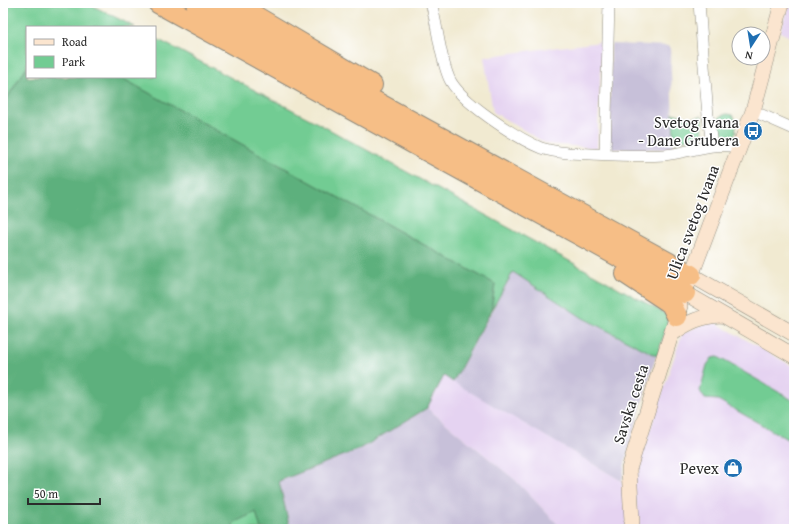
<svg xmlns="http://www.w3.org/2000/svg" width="797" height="532" viewBox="0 0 797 532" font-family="'Gentium Book Plus',serif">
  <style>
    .built { fill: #e5d3f1 }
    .industrial { fill: #c7c0d9 }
    .green { fill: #72cc93; stroke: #4e7c5f }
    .forest { fill: #5db07d; stroke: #446e54 }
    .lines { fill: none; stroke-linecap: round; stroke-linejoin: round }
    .street-casing { stroke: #8e8a7e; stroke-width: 12 }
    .secondary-casing { stroke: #8e8a7e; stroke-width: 16 }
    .highway-casing { stroke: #8e8a7e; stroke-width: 22 }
    .street { stroke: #fff; stroke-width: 11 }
    .secondary { stroke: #fbe5cf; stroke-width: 15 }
    .highway { stroke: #f6be86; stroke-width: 20 }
    .labels { text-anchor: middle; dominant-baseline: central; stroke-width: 3; stroke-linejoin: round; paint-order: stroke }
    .poi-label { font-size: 16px; fill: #2b2b2b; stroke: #fff; text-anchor: end }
    .street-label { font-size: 16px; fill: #2b2b2b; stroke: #fff }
  </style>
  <rect width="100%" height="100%" fill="#fff"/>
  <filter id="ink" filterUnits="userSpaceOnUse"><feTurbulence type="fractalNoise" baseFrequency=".025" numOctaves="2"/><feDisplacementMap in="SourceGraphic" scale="8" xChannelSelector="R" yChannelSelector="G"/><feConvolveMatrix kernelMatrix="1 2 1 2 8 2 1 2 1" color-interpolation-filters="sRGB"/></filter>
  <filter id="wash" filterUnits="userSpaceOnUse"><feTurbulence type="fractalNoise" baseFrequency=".012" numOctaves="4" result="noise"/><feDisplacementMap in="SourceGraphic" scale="16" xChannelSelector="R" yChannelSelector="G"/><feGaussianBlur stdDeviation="0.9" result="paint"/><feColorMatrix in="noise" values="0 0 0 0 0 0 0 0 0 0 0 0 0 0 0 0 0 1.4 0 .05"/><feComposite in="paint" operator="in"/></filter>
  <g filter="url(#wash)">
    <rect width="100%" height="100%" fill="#f1ead1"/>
    <path class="built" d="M789,3L794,5V39L780,32Z
      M602,42L597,148L547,144L493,112L484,57L548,48L550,47L551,48Z
      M710,321L718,324L794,367V529L639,528L633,482L641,449L644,448L682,334Z
      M444,376L622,481L629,518L627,529H562L515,480L427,408Z"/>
    <path class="industrial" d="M611,44L670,46L674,149H614L609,147Z
      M513,272L668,323L650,375L626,459L622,481L453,382Z
      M427,408L515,480L562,529H290L279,481L360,449Z"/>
    <path class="green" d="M3,3H87L135,27H27V66L3,105Z
      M155,38L312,120L668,315V323L657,356L583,318L513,272L491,311L495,284L120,77H155Z
      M673,113L690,118L702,116L703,136L674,142Z
      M728,114L733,115L738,124H737L735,131L737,132L732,137L723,136C714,128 715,115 728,114Z
      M718,357L794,401V443L718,400L705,399L700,391L707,365L712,358Z
      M256,512L261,529H234L232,523Z"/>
    <path class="forest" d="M27,66V77H120L495,284L491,311L453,382L444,376L427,408L360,449L279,481L290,529H261L256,512L233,523L234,529H204L200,523L191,529H3V105Z"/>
  </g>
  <g filter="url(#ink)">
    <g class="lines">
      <g class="street-casing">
        <path id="street" d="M431,3C438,27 439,54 449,78C459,101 517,138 541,148C550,151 559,152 568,153C600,154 632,157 664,155C690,153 714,140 740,148
          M699,3L708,116L712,145
          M753,111L794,129
          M605,154L609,3"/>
      </g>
      <g class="secondary-casing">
        <path id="secondary" d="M691,275L794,334
          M688,284L753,111L782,3
          M685,293L794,356
          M672,334C688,322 701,316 722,315
          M630,529L632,521L629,469L680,306"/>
      </g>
      <g class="highway-casing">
        <path id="highway" d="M158,3L685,293
          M196,3L691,275
          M233,3L372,85
          M626,274L667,301L671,304L677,316"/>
      </g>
      <use href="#street" class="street"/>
      <use href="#secondary" class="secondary"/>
      <use href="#highway" class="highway"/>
    </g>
  </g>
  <defs>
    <g id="bus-disc" transform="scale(1)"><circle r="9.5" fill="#1f6fb2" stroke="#fff"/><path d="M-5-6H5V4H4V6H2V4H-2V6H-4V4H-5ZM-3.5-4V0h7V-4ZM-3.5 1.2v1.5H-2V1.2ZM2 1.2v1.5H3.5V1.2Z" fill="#fff"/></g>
    <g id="shop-disc" transform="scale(1)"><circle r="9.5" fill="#1f6fb2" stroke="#fff"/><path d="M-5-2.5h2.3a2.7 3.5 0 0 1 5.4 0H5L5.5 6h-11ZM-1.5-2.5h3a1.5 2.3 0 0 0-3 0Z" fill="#fff"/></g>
  </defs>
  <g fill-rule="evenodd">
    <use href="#bus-disc" x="753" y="131"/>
    <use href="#shop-disc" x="733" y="468"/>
  </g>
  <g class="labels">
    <g class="poi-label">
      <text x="739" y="122">Svetog Ivana<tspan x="739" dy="18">- Dane Grubera</tspan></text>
      <text x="719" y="468">Pevex</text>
    </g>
    <g class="street-label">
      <text transform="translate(692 222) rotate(-69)">Ulica svetog Ivana</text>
      <text transform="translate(630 404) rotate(-72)">Savska cesta</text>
    </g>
  </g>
  <rect width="797" height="532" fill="none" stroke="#fff" stroke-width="16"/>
  <rect x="26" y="26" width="130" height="52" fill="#ffffff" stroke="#aaaaaa"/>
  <rect x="34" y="39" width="20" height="6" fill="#fbe5cf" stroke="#aaaaaa"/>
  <text x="62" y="46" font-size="12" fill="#2b2b2b">Road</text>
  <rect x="34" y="56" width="20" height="12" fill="#72cc93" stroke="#aaaaaa"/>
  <text x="62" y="66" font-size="12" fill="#2b2b2b">Park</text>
  <g transform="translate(751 46) rotate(192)"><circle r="19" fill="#ffffff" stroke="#aaaaaa"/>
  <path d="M0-3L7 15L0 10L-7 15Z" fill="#1f6fb2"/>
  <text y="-6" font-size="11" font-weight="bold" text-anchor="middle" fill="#2b2b2b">N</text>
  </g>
  <path d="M28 498v6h72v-6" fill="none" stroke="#2b2b2b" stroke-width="2"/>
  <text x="34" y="498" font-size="12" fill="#2b2b2b" stroke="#ffffff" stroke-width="3" paint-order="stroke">50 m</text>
</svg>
